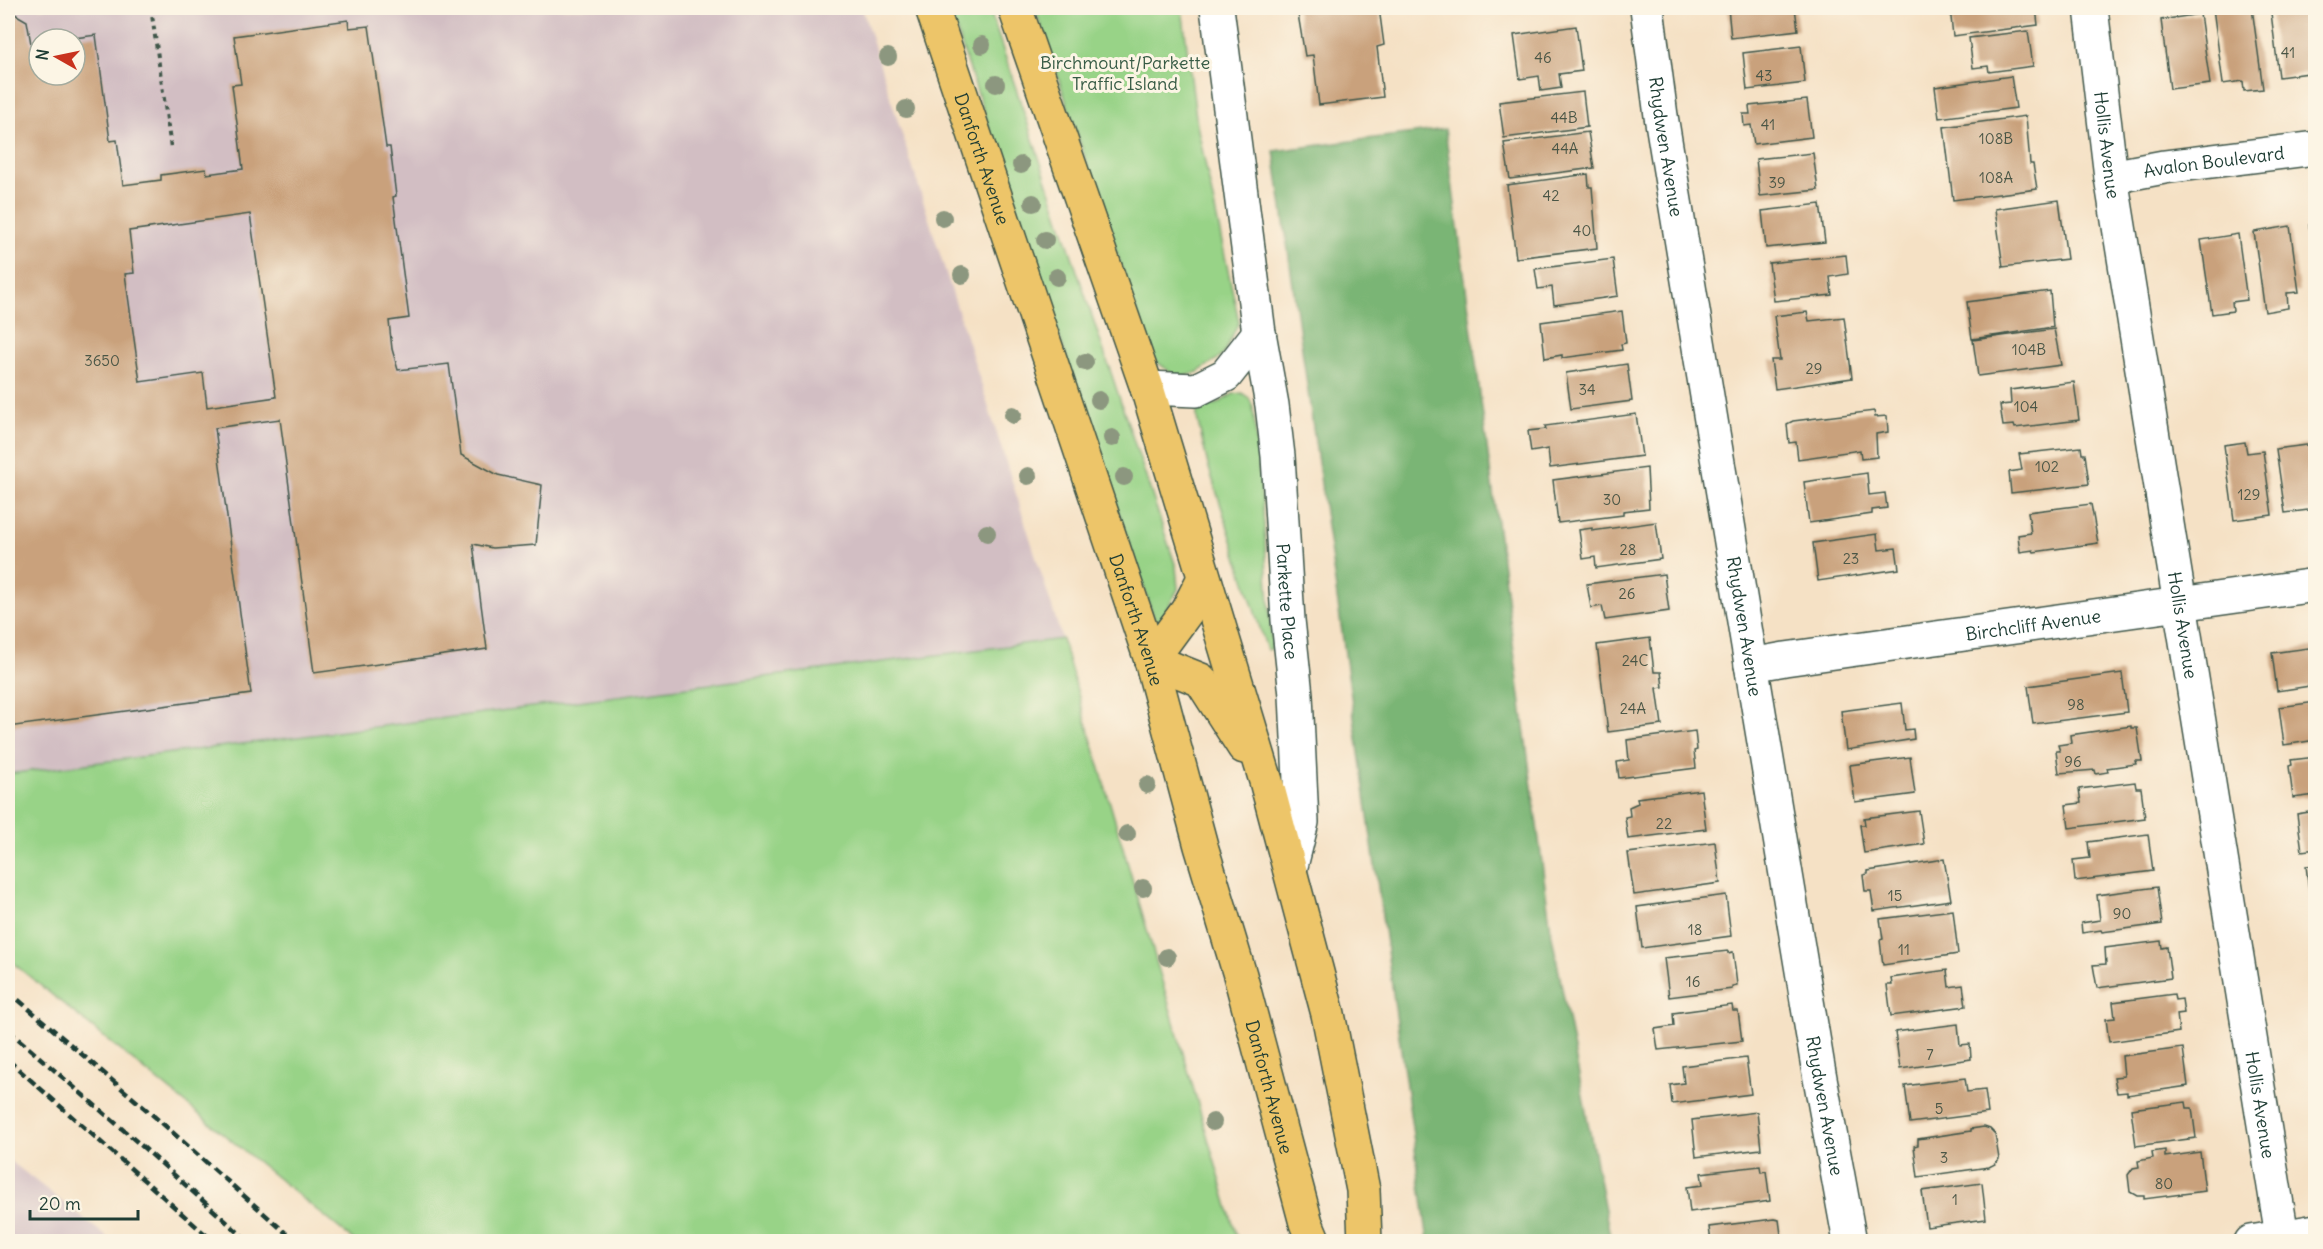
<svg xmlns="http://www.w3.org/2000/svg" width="2323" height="1249" viewBox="0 0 2323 1249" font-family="Delius,sans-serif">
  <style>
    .industrial { fill: #d2bec3; fill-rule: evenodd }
    .green { fill: #98d387; stroke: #5c885e; stroke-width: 1.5 }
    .forest { fill: #7ab574; stroke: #4c7954; stroke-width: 1.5 }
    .building { fill: #c9a17b; fill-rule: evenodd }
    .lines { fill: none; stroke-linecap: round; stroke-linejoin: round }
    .minor-casing { stroke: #3f564a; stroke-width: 36 }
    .major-casing { stroke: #3f564a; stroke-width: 36 }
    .path { stroke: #3f564a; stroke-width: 4; stroke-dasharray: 4.5 4.5; stroke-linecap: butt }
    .minor { stroke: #fff; stroke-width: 33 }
    .major { stroke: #edc569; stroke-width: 33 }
    .rail { stroke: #1f3d34; stroke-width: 4.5; stroke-dasharray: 9 4.5; stroke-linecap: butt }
    .tree { fill: #8c977f }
    .labels { text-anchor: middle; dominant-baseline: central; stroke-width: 6; stroke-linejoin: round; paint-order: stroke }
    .number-label { font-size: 15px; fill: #4a5646 }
    .park-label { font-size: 18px; fill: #375b45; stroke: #fcf5e5 }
    .street-label { font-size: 18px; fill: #1f3d34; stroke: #fcf5e5 }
  </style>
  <rect width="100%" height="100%" fill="#fcf5e5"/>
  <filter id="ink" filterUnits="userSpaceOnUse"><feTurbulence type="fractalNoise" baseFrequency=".0167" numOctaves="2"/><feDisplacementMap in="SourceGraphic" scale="12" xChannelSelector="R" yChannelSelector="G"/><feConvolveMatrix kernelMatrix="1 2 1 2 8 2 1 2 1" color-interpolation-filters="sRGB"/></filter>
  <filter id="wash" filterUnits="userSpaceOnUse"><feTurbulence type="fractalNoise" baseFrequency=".008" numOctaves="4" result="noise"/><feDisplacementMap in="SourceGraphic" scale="24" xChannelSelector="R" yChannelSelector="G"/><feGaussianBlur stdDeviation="1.35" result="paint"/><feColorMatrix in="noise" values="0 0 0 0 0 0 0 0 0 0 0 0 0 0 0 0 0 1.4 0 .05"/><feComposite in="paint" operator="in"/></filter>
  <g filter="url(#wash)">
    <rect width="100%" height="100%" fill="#f5e1c5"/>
    <path class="industrial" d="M8,8H862L1062,639L8,774ZM39,39H75V75H39Z
      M8,1159L112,1241H8Z"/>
    <path class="green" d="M949,8H989L1176,567L1178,589L1160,622L1154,618Z
      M1035,8H1182L1197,125L1239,322L1223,355L1198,372L1178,378L1152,358Z
      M1242,393L1249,398L1253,407L1263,513L1272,649L1267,650L1208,465L1197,418V408L1217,404L1233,394Z
      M1062,639L1238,1241H355L8,959V774Z"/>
    <path class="forest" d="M1445,129L1551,931L1611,1241H1428L1274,151Z"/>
    <g id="blocks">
      <path class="building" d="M1297,8H1379L1384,45L1377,47L1383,97L1319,105L1313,55L1305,56Z
        M1490,8H1525V9L1490,14Z
        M1728,8H1795L1798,30L1731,38Z
        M1950,8H2036L2038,25L1953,36Z
        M2213,8H2252L2263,89L2244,91L2243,81L2223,84Z
        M2309,8L2316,72L2279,77L2271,13Z
        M8,10L27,21L31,44L39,43V75H75V38L96,35L110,141L117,140L123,185L161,180V175L206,169L207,174L243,169L232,85L241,84L234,36L348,20L349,28L369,26L386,147H390L396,196L393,197L409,318L389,321L392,349L398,370L449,364L461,455L498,475L542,485L536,545L492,548L473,544L487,649L314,673L280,419L215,428L251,694L8,727ZM250,214L276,397L207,407L203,373L140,382L125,274L134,273L129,231Z
        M2200,14L2210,84L2170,89L2161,20Z
        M1576,26L1582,71L1559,74L1561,88L1541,91L1539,76L1520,79L1514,35Z
        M2028,31L2033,66L1989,72L1988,66L1973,68L1969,38Z
        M1801,46L1805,83L1747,90L1743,53Z
        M2011,76L2016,108L1939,118L1935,87Z
        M1583,92L1587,127L1504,138L1499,102Z
        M1807,100L1812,137L1754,144L1751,125L1744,126L1743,114H1750L1749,106Z
        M2026,116L2030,164H2033L2037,189L1953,200L1944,127Z
        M1588,132L1594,168L1510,179L1504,143Z
        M1813,153L1818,190L1760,196L1756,159Z
        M1588,174L1589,187H1592L1597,248L1516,258L1507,185Z
        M2059,200L2067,259L2003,267L1995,209Z
        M1820,204L1825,242L1766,248L1762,211Z
        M2316,224V258H2314L2309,225Z
        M2290,226L2299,292L2287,293L2288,308L2265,312L2254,232Z
        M2238,234L2247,300L2232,302L2233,311L2212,314L2201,240Z
        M1846,255L1848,274L1830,277L1832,295L1774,301L1769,263Z
        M1613,259L1618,296L1554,305L1552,287L1538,289L1535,269Z
        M2050,291L2053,327L1972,339L1967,302Z
        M1622,311L1626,343L1621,344L1622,350L1562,358V355L1545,358L1541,322Z
        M1807,312L1809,321L1844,317L1852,378L1775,389L1771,360H1780L1774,316Z
        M2054,329L2061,365L1978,376L1973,340Z
        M1627,364L1632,401L1571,409L1566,373Z
        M2074,382L2079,420L2015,428L2014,425L2003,426L2000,405L2011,404L2010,390Z
        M1874,411L1875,417L1887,416L1888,432L1876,434L1877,457L1861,459L1860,450L1798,459L1796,442L1789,443L1787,424L1793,421Z
        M1636,414L1642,456L1550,468L1548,449L1531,452L1528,431L1546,429L1545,426Z
        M2245,442L2247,453L2263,451L2272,515L2234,520L2224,445Z
        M2314,444L2316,509L2285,513L2276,449Z
        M2081,447L2082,454H2085L2089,484L2011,493L2009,472L2022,470L2019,454Z
        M1647,468L1649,508L1623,511V515L1558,523L1553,480Z
        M1867,473L1869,495L1885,493L1887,508L1872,510V514L1809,523L1804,482Z
        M2091,504L2098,543L2034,552L2033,550L2020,552L2018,535L2031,533L2028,512Z
        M1656,522L1661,559L1596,568L1595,557L1583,559L1579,530L1592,528V531Z
        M1877,534L1879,550L1896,548L1899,569L1818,581L1813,543Z
        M1664,574L1669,611L1605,620L1602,606L1591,608L1587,584Z
        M1650,638L1654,672H1661L1663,687L1657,688L1662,725L1608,732L1597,645Z
        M2316,647V685L2277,691L2272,653Z
        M2122,673L2127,712L2033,724L2028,686Z
        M2316,702V740L2284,745L2279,707Z
        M1902,703L1905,730L1913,729L1914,739L1846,750L1841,711Z
        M2131,726V728H2137L2142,761H2135L2136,764L2107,768L2108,772L2096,774L2095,770L2059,773L2056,751H2060L2058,745L2071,743L2070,735Z
        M1695,731L1697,750L1694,751L1696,768L1619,778L1617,762L1629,760L1627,740Z
        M1910,757L1915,794L1855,802L1850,765Z
        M2316,757V795L2293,798L2289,766L2292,765L2291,760Z
        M2135,782L2136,788H2141L2145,818L2069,828L2066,805L2081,803L2079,789Z
        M1701,790L1706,829L1628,839L1625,817L1630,816L1629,807L1638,803L1637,798Z
        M1919,811L1924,844L1864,853L1860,825H1865L1864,818Z
        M2316,811V849L2302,851L2297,814Z
        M2148,834L2153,871L2075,881L2073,860L2090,858L2088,842Z
        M1715,842L1720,883L1634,895L1628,853Z
        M1944,859L1951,900L1874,911L1871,891H1865L1863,875L1868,874V871Z
        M2316,865V904L2311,905L2306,866Z
        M2157,887L2162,924L2102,932L2101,930L2082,933L2081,923L2100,920L2097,895Z
        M1726,895L1731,936L1642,948L1637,907Z
        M1953,910L1958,954L1883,965L1880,940L1883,939L1880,919Z
        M2161,941L2162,948L2167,947L2171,978L2097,988L2093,965L2106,964L2105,948Z
        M1728,951V953L1733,952L1737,985L1732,986V989L1669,997L1664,958Z
        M1947,970L1949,987L1963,985L1966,1006L1891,1016L1887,985H1892L1891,978Z
        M2174,994L2175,1000L2182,999L2184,1013L2177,1014L2179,1032L2109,1042L2106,1019L2115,1018L2113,1002Z
        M1732,1005L1733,1011H1738L1742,1041L1658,1050L1655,1029L1674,1026L1673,1013Z
        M1958,1024L1960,1045L1970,1044L1971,1059L1900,1069L1895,1032Z
        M2183,1048L2188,1086L2127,1095V1092L2117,1093L2114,1077L2124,1076L2122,1056Z
        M1746,1058L1751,1094L1672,1104L1670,1085L1684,1083L1682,1066Z
        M1965,1078L1967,1092L1985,1090L1988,1113L1910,1123L1905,1086Z
        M2186,1102L2187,1108H2192L2196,1138L2136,1146L2131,1109Z
        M1757,1112L1761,1149L1696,1157L1692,1120Z
        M1984,1127L1990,1129L1995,1134L1999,1159L1995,1164L1989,1167L1918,1177L1914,1146L1918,1145V1139L1971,1131V1129Z
        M2165,1150V1157L2200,1152L2205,1191L2144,1199V1196H2137L2130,1192L2128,1175L2133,1168L2139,1167L2138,1161L2153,1158L2152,1152Z
        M1760,1166L1761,1172L1766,1171L1770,1201L1690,1212L1687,1187L1703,1185L1701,1173Z
        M1982,1183L1986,1219L1927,1227L1922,1191Z
        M1774,1219L1779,1220L1782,1242H1711L1709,1227Z"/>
    </g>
  </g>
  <g filter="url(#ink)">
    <use href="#blocks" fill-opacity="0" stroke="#3f564a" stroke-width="1.5"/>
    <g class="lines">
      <g class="minor-casing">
        <g id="minor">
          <path id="s1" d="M1217,8L1259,333L1272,405L1278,456L1288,620L1296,695L1302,822L1290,870"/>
          <path id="s2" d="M1647,8L1661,116L1755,688L1818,1067L1850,1242"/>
          <path id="s3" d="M2091,8L2111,177L2283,1242"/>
          <path id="s4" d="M2111,177L2164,167L2316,148"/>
          <path d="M1147,388L1196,390L1226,375L1259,333"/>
          <path id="s5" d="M1751,665L1785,659L2316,585"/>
          <path d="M2251,1242L2316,1231"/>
        </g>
      </g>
      <g class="major-casing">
        <g id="major">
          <path id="s6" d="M932,8L1151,660L1201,846L1240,975L1306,1223L1314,1242"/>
          <path d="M1015,8L1147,388L1266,781L1328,1014L1363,1190L1365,1242"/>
          <path d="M1151,660L1201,680L1244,747"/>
          <path d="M1151,660L1187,611L1204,578"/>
        </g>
      </g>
      <path class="path" d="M151,8L171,148"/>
      <use href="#minor" class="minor"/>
      <use href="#major" class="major"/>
      <path class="rail" d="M8,991L162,1123L296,1242
        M8,1030L143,1147L249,1242
        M8,1060L214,1242"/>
    </g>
    <g class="tree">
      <circle cx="982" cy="45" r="9"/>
      <circle cx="888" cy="57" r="9"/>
      <circle cx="996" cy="84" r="9"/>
      <circle cx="906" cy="109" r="9"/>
      <circle cx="1021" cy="165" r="9"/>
      <circle cx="1033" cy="203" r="9"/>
      <circle cx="943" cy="218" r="9"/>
      <circle cx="1045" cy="240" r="9"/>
      <circle cx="962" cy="275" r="9"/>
      <circle cx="1057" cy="277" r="9"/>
      <circle cx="1085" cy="362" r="9"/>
      <circle cx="1099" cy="400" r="9"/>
      <circle cx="1013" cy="415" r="9"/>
      <circle cx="1112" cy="438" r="9"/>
      <circle cx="1028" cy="476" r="9"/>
      <circle cx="1124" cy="477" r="9"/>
      <circle cx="987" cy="533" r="9"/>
      <circle cx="1147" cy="785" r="9"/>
      <circle cx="1127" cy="834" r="9"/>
      <circle cx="1143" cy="888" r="9"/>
      <circle cx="1167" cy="957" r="9"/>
      <circle cx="1213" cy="1122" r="9"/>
    </g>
  </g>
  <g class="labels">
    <g class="number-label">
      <text x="2288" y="52">41</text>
      <text x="1543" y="57">46</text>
      <text x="1764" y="75">43</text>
      <text x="1564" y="117">44B</text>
      <text x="1768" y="124">41</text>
      <text x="1996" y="138">108B</text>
      <text x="1565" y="148">44A</text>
      <text x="1996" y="177">108A</text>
      <text x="1777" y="182">39</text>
      <text x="1551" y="195">42</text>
      <text x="1582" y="230">40</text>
      <text x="2029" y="349">104B</text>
      <text x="102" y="360">3650</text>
      <text x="1814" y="368">29</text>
      <text x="1587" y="389">34</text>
      <text x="2026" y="406">104</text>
      <text x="2047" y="466">102</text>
      <text x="2249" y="494">129</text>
      <text x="1612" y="499">30</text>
      <text x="1628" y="549">28</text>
      <text x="1851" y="558">23</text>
      <text x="1627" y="593">26</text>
      <text x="1635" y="660">24C</text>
      <text x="2076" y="704">98</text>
      <text x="1633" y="708">24A</text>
      <text x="2073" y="761">96</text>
      <text x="1664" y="823">22</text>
      <text x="1895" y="895">15</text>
      <text x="2122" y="913">90</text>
      <text x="1695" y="929">18</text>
      <text x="1904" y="949">11</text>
      <text x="1693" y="981">16</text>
      <text x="1930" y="1054">7</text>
      <text x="1939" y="1108">5</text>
      <text x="1944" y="1157">3</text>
      <text x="2164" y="1183">80</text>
      <text x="1955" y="1199">1</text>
    </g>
    <g class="park-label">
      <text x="1125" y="62">Birchmount/Parkette<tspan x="1125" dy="21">Traffic Island</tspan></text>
    </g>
    <g class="street-label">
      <text stroke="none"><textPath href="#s2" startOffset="140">Rhydwen Avenue</textPath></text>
      <text stroke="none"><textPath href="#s3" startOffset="138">Hollis Avenue</textPath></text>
      <text stroke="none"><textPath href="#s6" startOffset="159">Danforth Avenue</textPath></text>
      <text stroke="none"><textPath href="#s4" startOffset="104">Avalon Boulevard</textPath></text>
      <text stroke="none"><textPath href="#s1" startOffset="598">Parkette Place</textPath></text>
      <text stroke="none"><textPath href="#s6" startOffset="645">Danforth Avenue</textPath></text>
      <text stroke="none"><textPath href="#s2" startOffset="626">Rhydwen Avenue</textPath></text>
      <text stroke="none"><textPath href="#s5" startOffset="285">Birchcliff Avenue</textPath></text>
      <text stroke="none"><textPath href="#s3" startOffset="624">Hollis Avenue</textPath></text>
      <text stroke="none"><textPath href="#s6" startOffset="1131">Danforth Avenue</textPath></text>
      <text stroke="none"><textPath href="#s2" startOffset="1112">Rhydwen Avenue</textPath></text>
      <text stroke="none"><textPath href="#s3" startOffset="1110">Hollis Avenue</textPath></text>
    </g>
  </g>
  <rect width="2323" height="1249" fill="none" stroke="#fcf5e5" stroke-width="30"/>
  <g transform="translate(57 57) rotate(279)"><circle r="28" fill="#fcf5e5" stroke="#a4ab9e" stroke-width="1.5"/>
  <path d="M0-4.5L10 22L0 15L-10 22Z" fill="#c8321e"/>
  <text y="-9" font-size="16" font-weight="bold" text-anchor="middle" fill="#1f3d34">N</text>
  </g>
  <path d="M30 1210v9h108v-9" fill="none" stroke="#1f3d34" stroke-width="3"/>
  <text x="39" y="1210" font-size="18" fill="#1f3d34" stroke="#fcf5e5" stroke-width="4.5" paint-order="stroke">20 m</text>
</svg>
